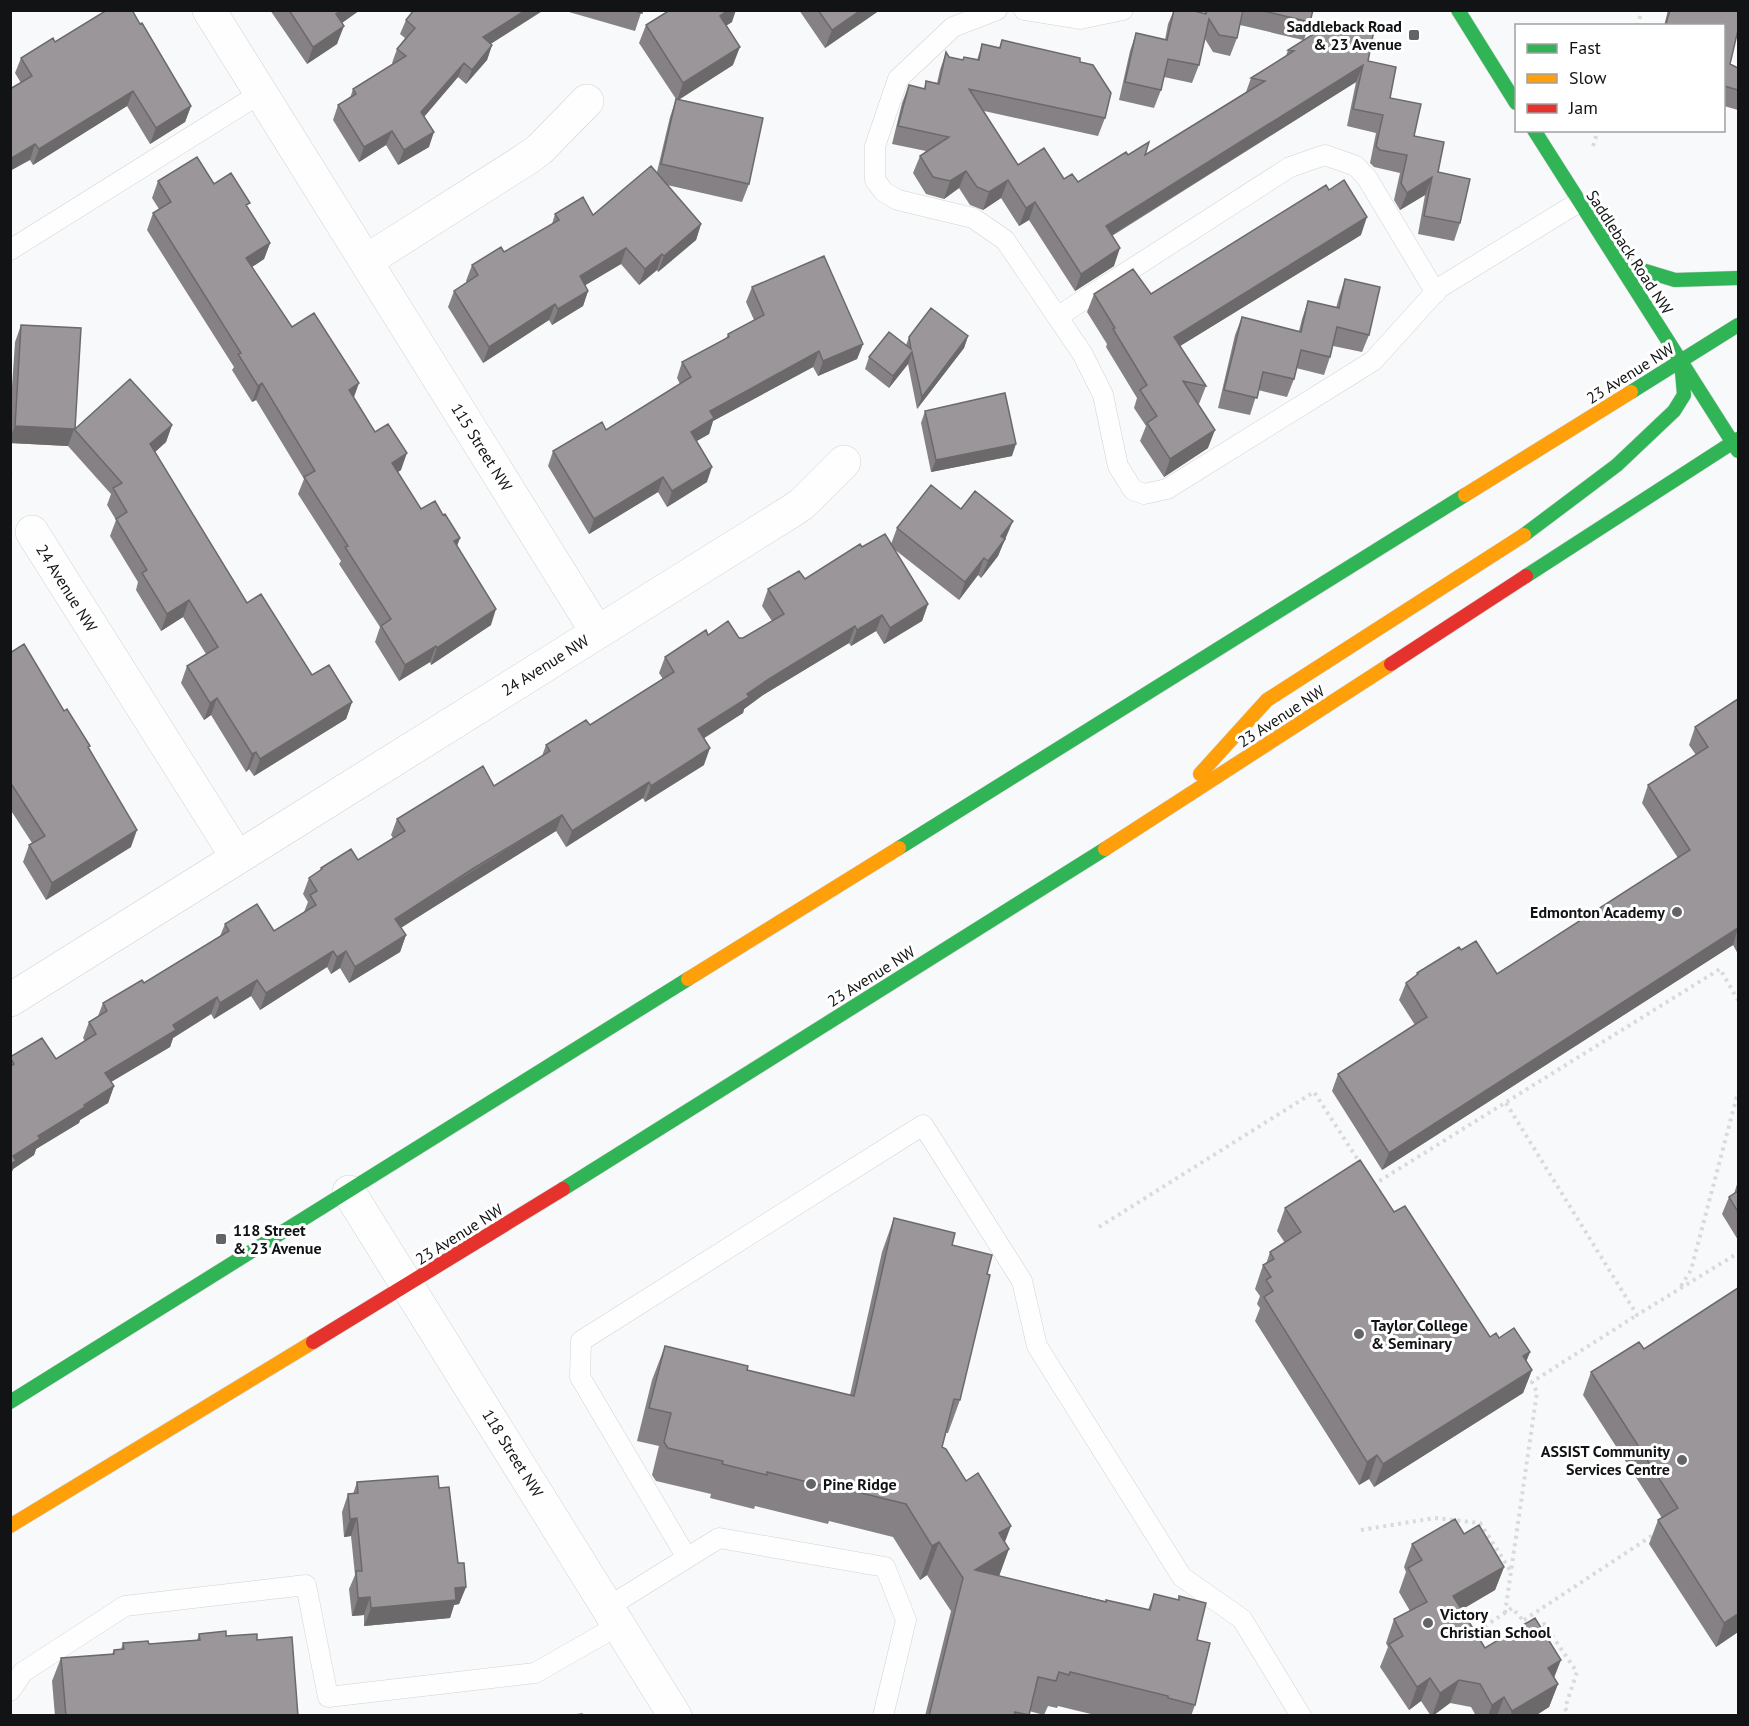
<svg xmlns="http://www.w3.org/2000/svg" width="1749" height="1726" viewBox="0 0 1749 1726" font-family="'PT Sans',sans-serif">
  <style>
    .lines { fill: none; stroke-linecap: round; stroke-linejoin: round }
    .lane-casing { stroke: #d1d3d4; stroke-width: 21 }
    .street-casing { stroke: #d1d3d4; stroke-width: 34 }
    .fast-casing { stroke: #d1d3d4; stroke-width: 15 }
    .slow-casing { stroke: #d1d3d4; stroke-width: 15 }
    .jam-casing { stroke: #d1d3d4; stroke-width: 15 }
    .path { stroke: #dadadb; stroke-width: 4; stroke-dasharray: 3 4.5; stroke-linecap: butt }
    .lane { stroke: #fefefe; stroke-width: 20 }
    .street { stroke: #fefefe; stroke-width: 33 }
    .fast { stroke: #30b455; stroke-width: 14 }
    .slow { stroke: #ff9f0a; stroke-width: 14 }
    .jam { stroke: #e5322d; stroke-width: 14 }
    .wall { fill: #858184 }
    .shaded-wall { fill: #6c696b }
    .building { fill: #9b9699; stroke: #6c696b; stroke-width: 1.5 }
    .poi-dot { fill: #626465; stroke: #fff; stroke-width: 2 }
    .labels { text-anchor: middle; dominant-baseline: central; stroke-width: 6; stroke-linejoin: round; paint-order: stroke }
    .poi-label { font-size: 16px; font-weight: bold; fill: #121314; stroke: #fff; text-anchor: start }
    .street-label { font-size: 16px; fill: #121314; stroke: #fff }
  </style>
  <rect width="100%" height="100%" fill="#f7f9fb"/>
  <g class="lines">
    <g class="lane-casing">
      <path id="lane" d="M997,10L953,27L898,79L875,146V180L884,192L898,200L973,218L1005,240L1082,353L1103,395L1118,466L1133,490L1144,494L1167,489L1373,361L1439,288L1579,202
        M1024,10L1080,19L1123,10
        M10,250L261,93
        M1057,317L1290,167L1325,155L1356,166L1367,178L1436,293
        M687,1558L580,1377L581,1341L923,1125L1022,1281L1037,1346L1182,1577L1242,1619L1301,1716
        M608,1607L719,1538L885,1567L906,1620L883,1716
        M10,1691L23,1672L125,1606L306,1585L328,1697L535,1673L619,1625"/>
    </g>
    <g class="street-casing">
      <path id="street" d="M209,10L597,632
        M366,261L528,158L540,149L587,101
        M32,532L237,857
        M10,1000L790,512L802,504L844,462
        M349,1192L675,1716"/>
    </g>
    <g class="fast-casing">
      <path id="fast" d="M1458,10L1516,103
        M1534,130L1738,451
        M1619,263L1675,280L1738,278
        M1631,392L1738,325
        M1524,535L1617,465L1674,411L1684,395L1681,361
        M1526,576L1738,439
        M899,848L1465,495
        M563,1189L1105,849
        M10,1402L688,979"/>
    </g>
    <g class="slow-casing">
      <path id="slow" d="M1465,495L1631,392
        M1200,774L1267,700L1524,535
        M1105,849L1391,664
        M688,979L899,848
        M10,1526L313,1342"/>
    </g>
    <g class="jam-casing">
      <path id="jam" d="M1391,664L1526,576
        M313,1342L563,1189"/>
    </g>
    <path class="path" d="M1637,26L1642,10
      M1593,146L1598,130
      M10,472L11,478
      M1506,1103L1637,1315L1738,1253
      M1373,1185L1720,969L1738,1000
      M1099,1227L1314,1092L1360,1163
      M1681,1286L1691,1270L1738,1092
      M1361,1530L1435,1518L1480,1523L1510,1570
      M1505,1613L1537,1392L1532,1382L1637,1315
      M1524,1620L1656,1533
      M1537,1629L1544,1624L1577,1672L1565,1708L1570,1716
      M1472,1635L1512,1608L1529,1627"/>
    <use href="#lane" class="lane"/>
    <use href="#street" class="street"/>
    <use href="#fast" class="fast"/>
    <use href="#slow" class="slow"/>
    <use href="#jam" class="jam"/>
  </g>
  <path class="wall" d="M270,10H360L342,23L337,44L307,64Z
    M562,10H642L635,31Z
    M799,10H880L825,48Z
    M1174,10H1191L1204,13L1205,10H1313L1310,22L1304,40L1368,61L1390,98L1438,172L1460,223L1454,241L1418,234L1425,195L1400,210L1394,200L1400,173L1374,167L1370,163L1376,133L1347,126L1356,82L1112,236L1114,266L1075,291L1029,220L1019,226L1001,198L983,210L970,205L959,188L944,199L926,194L913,173L920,156L926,151L892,144L902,103L909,85L924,89L926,81L937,83L940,70L946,52L949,57L963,60L964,57L977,60L982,44L999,48L1002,40L1080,62L1105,118L1098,136L984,111L1018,165L1064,179L1078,182L1128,155H1145L1246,92L1251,78L1286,56L1288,50L1303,40L1240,25L1237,38L1230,56L1213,52L1205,39L1199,65L1192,83L1164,77L1161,90L1154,108L1119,100L1130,51L1136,33L1165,40L1168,24Z
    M1668,10H1738L1730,64L1738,68V110L1724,106V26H1664Z
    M406,20L491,44L492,45L487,60L466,84L458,77L424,117L429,147L398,165L386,145L359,162L333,120L338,105L350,98L353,89L393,64L392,63L397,49L405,38L400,34Z
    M732,22L726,25L733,65L679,99L749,184L742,202L667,185L701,224L696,240L658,272L657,270L639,285L621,264L585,285L588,291L583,306L552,325L549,320L483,363L448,307L454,291L467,283L466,281L472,265L504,252L552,224L555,214L593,215L657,172L670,117L676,99L639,43L646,25Z
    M55,42L191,106L185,122L150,144L127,106L33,165L30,160L21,83L15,73L21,58Z
    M158,181L214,184L248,208L270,243L264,259L252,267L292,327L354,397L375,432L401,470L398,472L421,509L443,515L460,538L457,545L491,625L431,665L430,662L399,681L375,642L380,627L339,564L341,561L298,494L304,479L256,400L252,402L232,370L234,367L147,230L153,213L159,209L152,198Z
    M1361,235L1180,346L1206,386L1199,404L1198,403L1208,448L1164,477L1140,441L1146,426L1134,408L1137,398L1106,347L1107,344L1087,312L1094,294H1151Z
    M1345,279L1369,335L1362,352L1333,346L1330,357L1324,375L1296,368L1294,379L1287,397L1258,390L1250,415L1218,408L1235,335L1242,317L1299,331L1302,319L1308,301L1336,308L1339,297Z
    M752,287L863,344L857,359L818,376L813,367L713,421L709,434L696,441L707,482L667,507L658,492L589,534L548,466L553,451L606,430L680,384L677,378L682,362L726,339L728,334L754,320L746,302Z
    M21,325L75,429L172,425L166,442L155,452L247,603L312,675L352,702L346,719L254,776L249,769L246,772L211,715L204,720L181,683L187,666L206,654L183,617L161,631L136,590L138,582L110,536L116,520L107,505L111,494L68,446L10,443V416L15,342Z
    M968,336L964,348L917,409L908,364L889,388L865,369L869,357L906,345L909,337Z
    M925,411L1012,456L931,472L921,423Z
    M961,509L1006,539L1003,543L998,556L981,578L978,575L959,600L894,549L928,604L922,621L884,644L876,631L851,646L849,643L763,695L744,709L743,713L703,738L704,765L645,802L643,798L566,847L556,831L468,885L401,928L406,935L400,952L349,983L340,968L331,974L327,967L260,1010L251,996L214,1019L211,1014L173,1038L170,1047L111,1082L114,1086L108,1103L80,1120L79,1123L36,1149L34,1155L13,1169L10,1176V1057L56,1059L85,1041L83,1038L89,1022L98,1016L103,1003L144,983L220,936L225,924L274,931L304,912L308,902L303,894L309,878L320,871L321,868L358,860L393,838L391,835L397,819L494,786L542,756L546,745L590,725L663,679L659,673L665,657L708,635L743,638L772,621L762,606L768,589L805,579L862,547L891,544L897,528Z
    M10,653L64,711L89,749L131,847L46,900L23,862L29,845L32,843L10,809Z
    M1738,699V954L1733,945L1382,1170L1332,1091L1338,1074L1415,1025L1399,1000L1406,983L1416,976L1417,973L1461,950L1497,974L1678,858L1642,803L1648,785L1696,755L1689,745L1695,727Z
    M1738,1181V1240L1722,1214L1729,1197L1734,1194Z
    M1285,1208L1394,1212L1490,1337L1499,1338L1530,1352L1526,1361L1532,1370L1523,1393L1374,1487L1369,1479L1359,1485L1255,1321L1260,1308L1257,1304L1260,1296L1255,1289L1263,1265L1266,1264L1270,1252L1285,1243L1277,1231Z
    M894,1218L952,1245L987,1274L960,1400L948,1433H946L942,1447L1005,1542L999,1576L1105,1601L1148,1610L1154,1594L1178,1600L1179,1596L1197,1640L1195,1705L1191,1716H1099L1058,1706L1057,1708L1048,1706L1044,1715L1029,1711L1028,1716H925L951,1611L927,1575L920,1580L893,1537L829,1521L828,1524L755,1506L754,1509L710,1498L711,1494L656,1481L652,1475L659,1446L637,1441L652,1380L665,1346L747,1370L850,1395L882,1252Z
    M1738,1288V1632L1716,1647L1649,1544L1658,1520L1662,1518L1583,1395L1591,1372L1644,1349Z
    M357,1482L439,1488L458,1563L466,1587L459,1604L454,1605L450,1618L364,1626V1615L352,1616L349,1589L355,1575L351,1536L344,1537L342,1512L348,1494H353Z
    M1464,1534L1504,1567L1495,1590L1461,1610L1485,1648L1554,1678L1558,1684L1549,1707L1535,1716H1476L1471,1707L1450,1703L1433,1716H1431L1421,1701L1409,1710L1380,1667L1388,1647L1386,1643L1394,1619L1410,1611L1399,1592L1406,1572L1404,1567L1412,1544Z
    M199,1634L257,1640L298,1716H55L52,1681L61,1658L112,1654L114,1650L121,1649L123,1643L149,1644L197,1640Z"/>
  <path class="shaded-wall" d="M341,10H360L329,32L336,14Z
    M526,10H544L478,52L483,37Z
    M728,10H736L732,22L714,34L720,16Z
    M861,10H880L825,48L832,30Z
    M344,26L337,44L307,64L313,47Z
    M492,45L487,60L466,84L472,70Z
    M740,47L733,65L677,101L683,83Z
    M464,63L458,77L416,126L421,112Z
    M1363,65L1356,82L1099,243L1106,226Z
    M133,91L127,106L33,165L39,149Z
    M191,106L185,122L150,144L156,128Z
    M392,131L386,145L359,162L364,147Z
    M434,132L429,147L398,165L404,150Z
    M35,144L30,160L10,171V159Z
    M966,171L959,188L944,199L950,181Z
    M1432,177L1425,195L1400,210L1407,193Z
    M1008,180L1001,198L983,210L989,192Z
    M1035,202L1029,220L1019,226L1026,208Z
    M1367,217L1361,235L1167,354L1174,337Z
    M701,224L696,240L658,272L664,256Z
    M270,243L264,259L240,275L246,258Z
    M626,248L621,264L574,292L580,276Z
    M1120,248L1114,266L1075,291L1081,274Z
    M662,254L657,270L639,285L645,269Z
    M588,291L583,306L552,325L558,309Z
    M555,304L549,320L483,363L489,347Z
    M968,336L964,348L917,409L922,397Z
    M863,344L857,359L818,376L823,361Z
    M819,351L813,367L713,421L709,434L685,448L691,432L710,411Z
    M912,352L908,364L889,388L893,376Z
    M262,383L256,400L252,402L258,386Z
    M359,383L353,400L349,390Z
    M172,425L166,442L144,462L150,444Z
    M15,426L74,429L68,446L10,443V438Z
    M1215,430L1208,448L1164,477L1170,459Z
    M1016,444L1012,456L931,472L936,460Z
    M407,453L401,470L386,479L392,463Z
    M712,467L707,482L667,507L672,491Z
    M663,477L658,492L589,534L594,519Z
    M1013,521L998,556L981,578L988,561L1001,536Z
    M460,538L454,554V541Z
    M984,558L978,575L959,600L965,582Z
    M189,600L183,617L161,631L167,614Z
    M928,604L922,621L884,644L890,628Z
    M496,609L491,625L431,665L437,648Z
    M882,615L876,631L851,646L857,630Z
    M855,626L849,643L763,695L744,709L743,713L692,746L698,729L769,679Z
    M436,646L430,662L399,681L405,665Z
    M217,698L211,715L204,720L210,703Z
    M352,702L346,719L254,776L260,759Z
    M710,748L704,765L645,802L651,786Z
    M256,752L249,769L246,772L252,754Z
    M649,782L643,798L566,847L572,831Z
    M562,815L556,831L389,935L395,919Z
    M137,830L131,847L46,900L52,883Z
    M1738,928L1733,945L1382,1170L1389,1153Z
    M406,935L400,952L349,983L355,967Z
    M333,951L327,967L260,1010L266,993Z
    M346,951L340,968L331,974L337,957Z
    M257,980L251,996L214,1019L220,1003Z
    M217,997L211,1014L173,1038L170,1047L99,1089L105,1073L173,1025Z
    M114,1086L108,1103L80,1120L79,1123L36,1149L34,1155L13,1169L10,1176V1163L13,1156L38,1136Z
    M1530,1352L1521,1375L1523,1356Z
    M1532,1370L1523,1393L1374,1487L1383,1464Z
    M1377,1455L1369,1479L1359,1485L1367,1462Z
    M357,1518L351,1536L344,1537L350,1519Z
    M1011,1526L1000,1555L1009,1549L997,1582L975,1570L999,1533Z
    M939,1542L927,1575L920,1580L932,1546Z
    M1504,1567L1495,1590L1444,1620L1453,1596Z
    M466,1587L459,1604L454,1605L450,1618L364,1626L371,1608L455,1588Z
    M370,1597L364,1615L352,1616L358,1598Z
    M1738,1614V1632L1716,1647L1724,1623Z
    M1561,1660L1552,1683L1548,1668Z
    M1430,1678L1421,1701L1409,1710L1417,1687Z
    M1459,1680L1450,1703L1432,1716L1440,1693Z
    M1558,1684L1549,1707L1535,1716H1510L1512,1711Z
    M1504,1697L1497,1716H1488L1492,1705Z"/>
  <path class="building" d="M107,10H132L140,24L142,23L191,106L156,128L133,91L39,149L35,144L10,159V89L32,76L21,58L53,38L55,42Z
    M289,10H341L336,14L344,26L313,47Z
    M414,10H526L483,37L492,45L472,70L464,63L421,112L434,132L404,150L392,131L364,147L338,105L356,94L353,89L406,56L397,49L415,28L406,20Z
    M631,10H642V13Z
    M670,10H728L720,16L740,47L683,83L646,25Z
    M818,10H861L832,30Z
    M1174,10H1191L1206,14L1207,10H1243L1237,38L1219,35L1209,19L1199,65L1168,59L1161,90L1125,82L1136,33L1167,40Z
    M1259,10H1313L1310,22Z
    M1670,10H1738V30L1730,64L1738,68V90L1724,86V26H1671L1672,25L1666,24Z
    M1334,21L1374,30L1368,61L1396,67L1390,98L1421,104L1414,136L1444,142L1438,172L1470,179L1460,223L1424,216L1432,177L1407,193L1401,183L1407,155L1380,150L1376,146L1383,115L1353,109L1363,65L1106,226L1120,248L1081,274L1035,202L1026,208L1008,180L989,192L977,187L966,171L950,181L933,177L920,156L949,137L898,126L909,85L925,89L926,81L939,84L946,52L949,57L963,60L964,57L979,60L982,44L1000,48L1002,40L1080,58V62L1093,65L1111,93L1105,118L969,89L1018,165L1044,148L1064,179L1072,174L1078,182L1126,152L1128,155L1149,142L1145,155L1265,81L1251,78L1294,51L1288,50Z
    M676,99L763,118L749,184L661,164Z
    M197,157L214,184L231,173L250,203L246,205L270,243L246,258L292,327L314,313L359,383L349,390L375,432L388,424L407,453L392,463L421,509L435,501L443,515L445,514L460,538L454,541L496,609L437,648L436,646L405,665L381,626L391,619L345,547L348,546L304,477L315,471L262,383L258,386L238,354L241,353L153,213L171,202L158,181Z
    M651,166L701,224L664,256L662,254L645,269L626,248L580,276L588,291L558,309L555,304L489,347L454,291L478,275L472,265L501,247L504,252L559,220L555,214L583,197L593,215Z
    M1344,180L1367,217L1174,337L1206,386L1183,381L1215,430L1170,459L1147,423L1157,416L1140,390L1147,385L1113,329L1115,328L1094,294L1133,269L1151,294L1326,185L1329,190Z
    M824,256L863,344L823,361L819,351L710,411L714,418L691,432L712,467L672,491L663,477L594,519L553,451L602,422L606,430L691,377L682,362L729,337L728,334L764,315L752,287Z
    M1345,279L1380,287L1369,335L1337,327L1330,357L1301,350L1294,379L1263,372L1257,398L1224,390L1242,317L1301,332L1308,301L1339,308Z
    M931,308L968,336L922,397L912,352L893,376L869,357L889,332L911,349L909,337Z
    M21,325L81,328L75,429L130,379L172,425L150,444L247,603L261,594L312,675L329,665L352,702L260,759L256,752L252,754L217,698L210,703L187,666L218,647L189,600L167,614L142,573L147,570L116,519L127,512L113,488L122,483L74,429L15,426Z
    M1005,393L1016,444L936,460L925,411Z
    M931,485L961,509L975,491L1013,521L1001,536L1005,539L988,561L984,558L965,582L897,528Z
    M885,534L928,604L890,628L882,615L857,630L855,626L769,679L747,694L749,697L698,729L710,748L651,786L649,782L572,831L562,815L474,868L395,919L406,935L355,967L346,951L337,957L333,951L266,993L257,980L220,1003L217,997L173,1025L176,1030L105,1073L114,1086L84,1105L85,1107L38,1136L40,1139L13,1156L16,1161L10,1164V1067L14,1064L10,1057L42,1038L56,1059L96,1034L89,1022L107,1011L103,1003L142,980L144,983L229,931L225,924L257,904L274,931L316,905L310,895L317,891L309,878L322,869L321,868L351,849L358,860L405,831L397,819L483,766L494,786L550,751L546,745L586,720L590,725L674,672L665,657L706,630L708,635L728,621L739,638H743L784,614L768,589L799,571L805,579L860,544L862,547Z
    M24,644L64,711L67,709L90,746L88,747L137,830L52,883L29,845L45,836L10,782V653Z
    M1738,699V928L1389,1153L1338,1074L1427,1017L1406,983L1418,974L1417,973L1459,947L1461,950L1476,941L1497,974L1690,850L1648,785L1708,747L1695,727Z
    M1360,1160L1394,1212L1405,1206L1490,1337L1496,1333L1499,1338L1514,1328L1530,1352L1523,1356L1532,1370L1383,1464L1377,1455L1367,1462L1264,1297L1273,1291L1266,1280L1271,1277L1263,1265L1274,1259L1270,1252L1301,1232L1285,1208Z
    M1738,1191V1212L1729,1197Z
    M894,1218L955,1233L952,1245L992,1255L987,1274L990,1275L960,1400L954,1399L942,1447L946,1449L966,1481L978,1473L1011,1526L999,1533L1009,1549L975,1570L1106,1602V1600L1150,1610L1154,1594L1179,1600V1596L1206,1603L1197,1640L1210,1643L1195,1705L1168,1698V1696L1070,1672L1069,1675L1059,1672L1056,1681L1038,1677L1029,1715L1015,1712L1014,1716H929L963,1578L939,1542L932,1546L906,1504L841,1488L840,1490L767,1472V1475L722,1464L723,1461L668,1448L664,1442L671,1413L649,1408L665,1346L748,1366L747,1370L854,1396Z
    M1738,1288V1614L1724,1623L1658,1520L1678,1508L1591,1372L1639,1342L1644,1349Z
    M438,1476L439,1488L449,1487L458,1563H464L466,1587L455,1588L456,1600L371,1608L370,1597L358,1598L356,1571H362L357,1518L350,1519L348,1494L358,1493L357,1482Z
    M1455,1519L1464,1534L1479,1525L1504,1567L1453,1596L1485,1648L1535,1618L1561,1660L1548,1668L1558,1684L1512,1711L1504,1697L1492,1705L1480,1684L1459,1680L1440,1693L1430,1678L1417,1687L1389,1644L1403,1636L1394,1619L1427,1602L1408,1568L1422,1560L1412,1544Z
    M226,1631V1636L257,1634V1640L292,1637L298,1716H66L61,1658L114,1654V1650L124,1649L123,1643L148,1641L149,1644L200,1640L199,1634Z
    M582,1714V1716H566Z"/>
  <g class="poi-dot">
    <rect x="1408" y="29" width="12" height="12" rx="3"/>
    <circle cx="1677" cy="912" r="6"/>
    <rect x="215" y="1233" width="12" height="12" rx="3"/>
    <circle cx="1359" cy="1334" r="6"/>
    <circle cx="1682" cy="1460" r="6"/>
    <circle cx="811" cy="1484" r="6"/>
    <circle cx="1428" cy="1623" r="6"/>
  </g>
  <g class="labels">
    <g class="poi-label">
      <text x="1402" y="26" text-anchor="end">Saddleback Road<tspan x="1402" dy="18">&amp; 23 Avenue</tspan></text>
      <text x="1665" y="912" text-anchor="end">Edmonton Academy</text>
      <text x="233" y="1230">118 Street<tspan x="233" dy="18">&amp; 23 Avenue</tspan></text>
      <text x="1371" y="1325">Taylor College<tspan x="1371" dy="18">&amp; Seminary</tspan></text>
      <text x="1670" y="1451" text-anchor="end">ASSIST Community<tspan x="1670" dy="18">Services Centre</tspan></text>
      <text x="823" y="1484">Pine Ridge</text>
      <text x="1440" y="1614">Victory<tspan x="1440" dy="18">Christian School</tspan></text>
    </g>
    <g class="street-label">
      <text transform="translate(1630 252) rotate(57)">Saddleback Road NW</text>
      <text transform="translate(1630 373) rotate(-32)">23 Avenue NW</text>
      <text transform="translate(482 447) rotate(58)">115 Street NW</text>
      <text transform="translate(67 588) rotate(58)">24 Avenue NW</text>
      <text transform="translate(545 665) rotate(-32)">24 Avenue NW</text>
      <text transform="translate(1281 716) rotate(-33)">23 Avenue NW</text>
      <text transform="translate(871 976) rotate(-32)">23 Avenue NW</text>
      <text transform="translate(459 1234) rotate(-32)">23 Avenue NW</text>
      <text transform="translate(513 1453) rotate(58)">118 Street NW</text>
    </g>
  </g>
  <rect width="1749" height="1726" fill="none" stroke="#121314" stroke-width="24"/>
  <rect x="1515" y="24" width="210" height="108" fill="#ffffff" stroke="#a0a1a1" stroke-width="1.5"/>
  <rect x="1527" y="44" width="30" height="9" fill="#30b455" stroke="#a0a1a1" stroke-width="1.5"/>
  <text x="1569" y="54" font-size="18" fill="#121314">Fast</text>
  <rect x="1527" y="74" width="30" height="9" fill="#ff9f0a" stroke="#a0a1a1" stroke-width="1.5"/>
  <text x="1569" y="84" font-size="18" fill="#121314">Slow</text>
  <rect x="1527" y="104" width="30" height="9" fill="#e5322d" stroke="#a0a1a1" stroke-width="1.5"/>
  <text x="1569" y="114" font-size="18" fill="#121314">Jam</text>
</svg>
